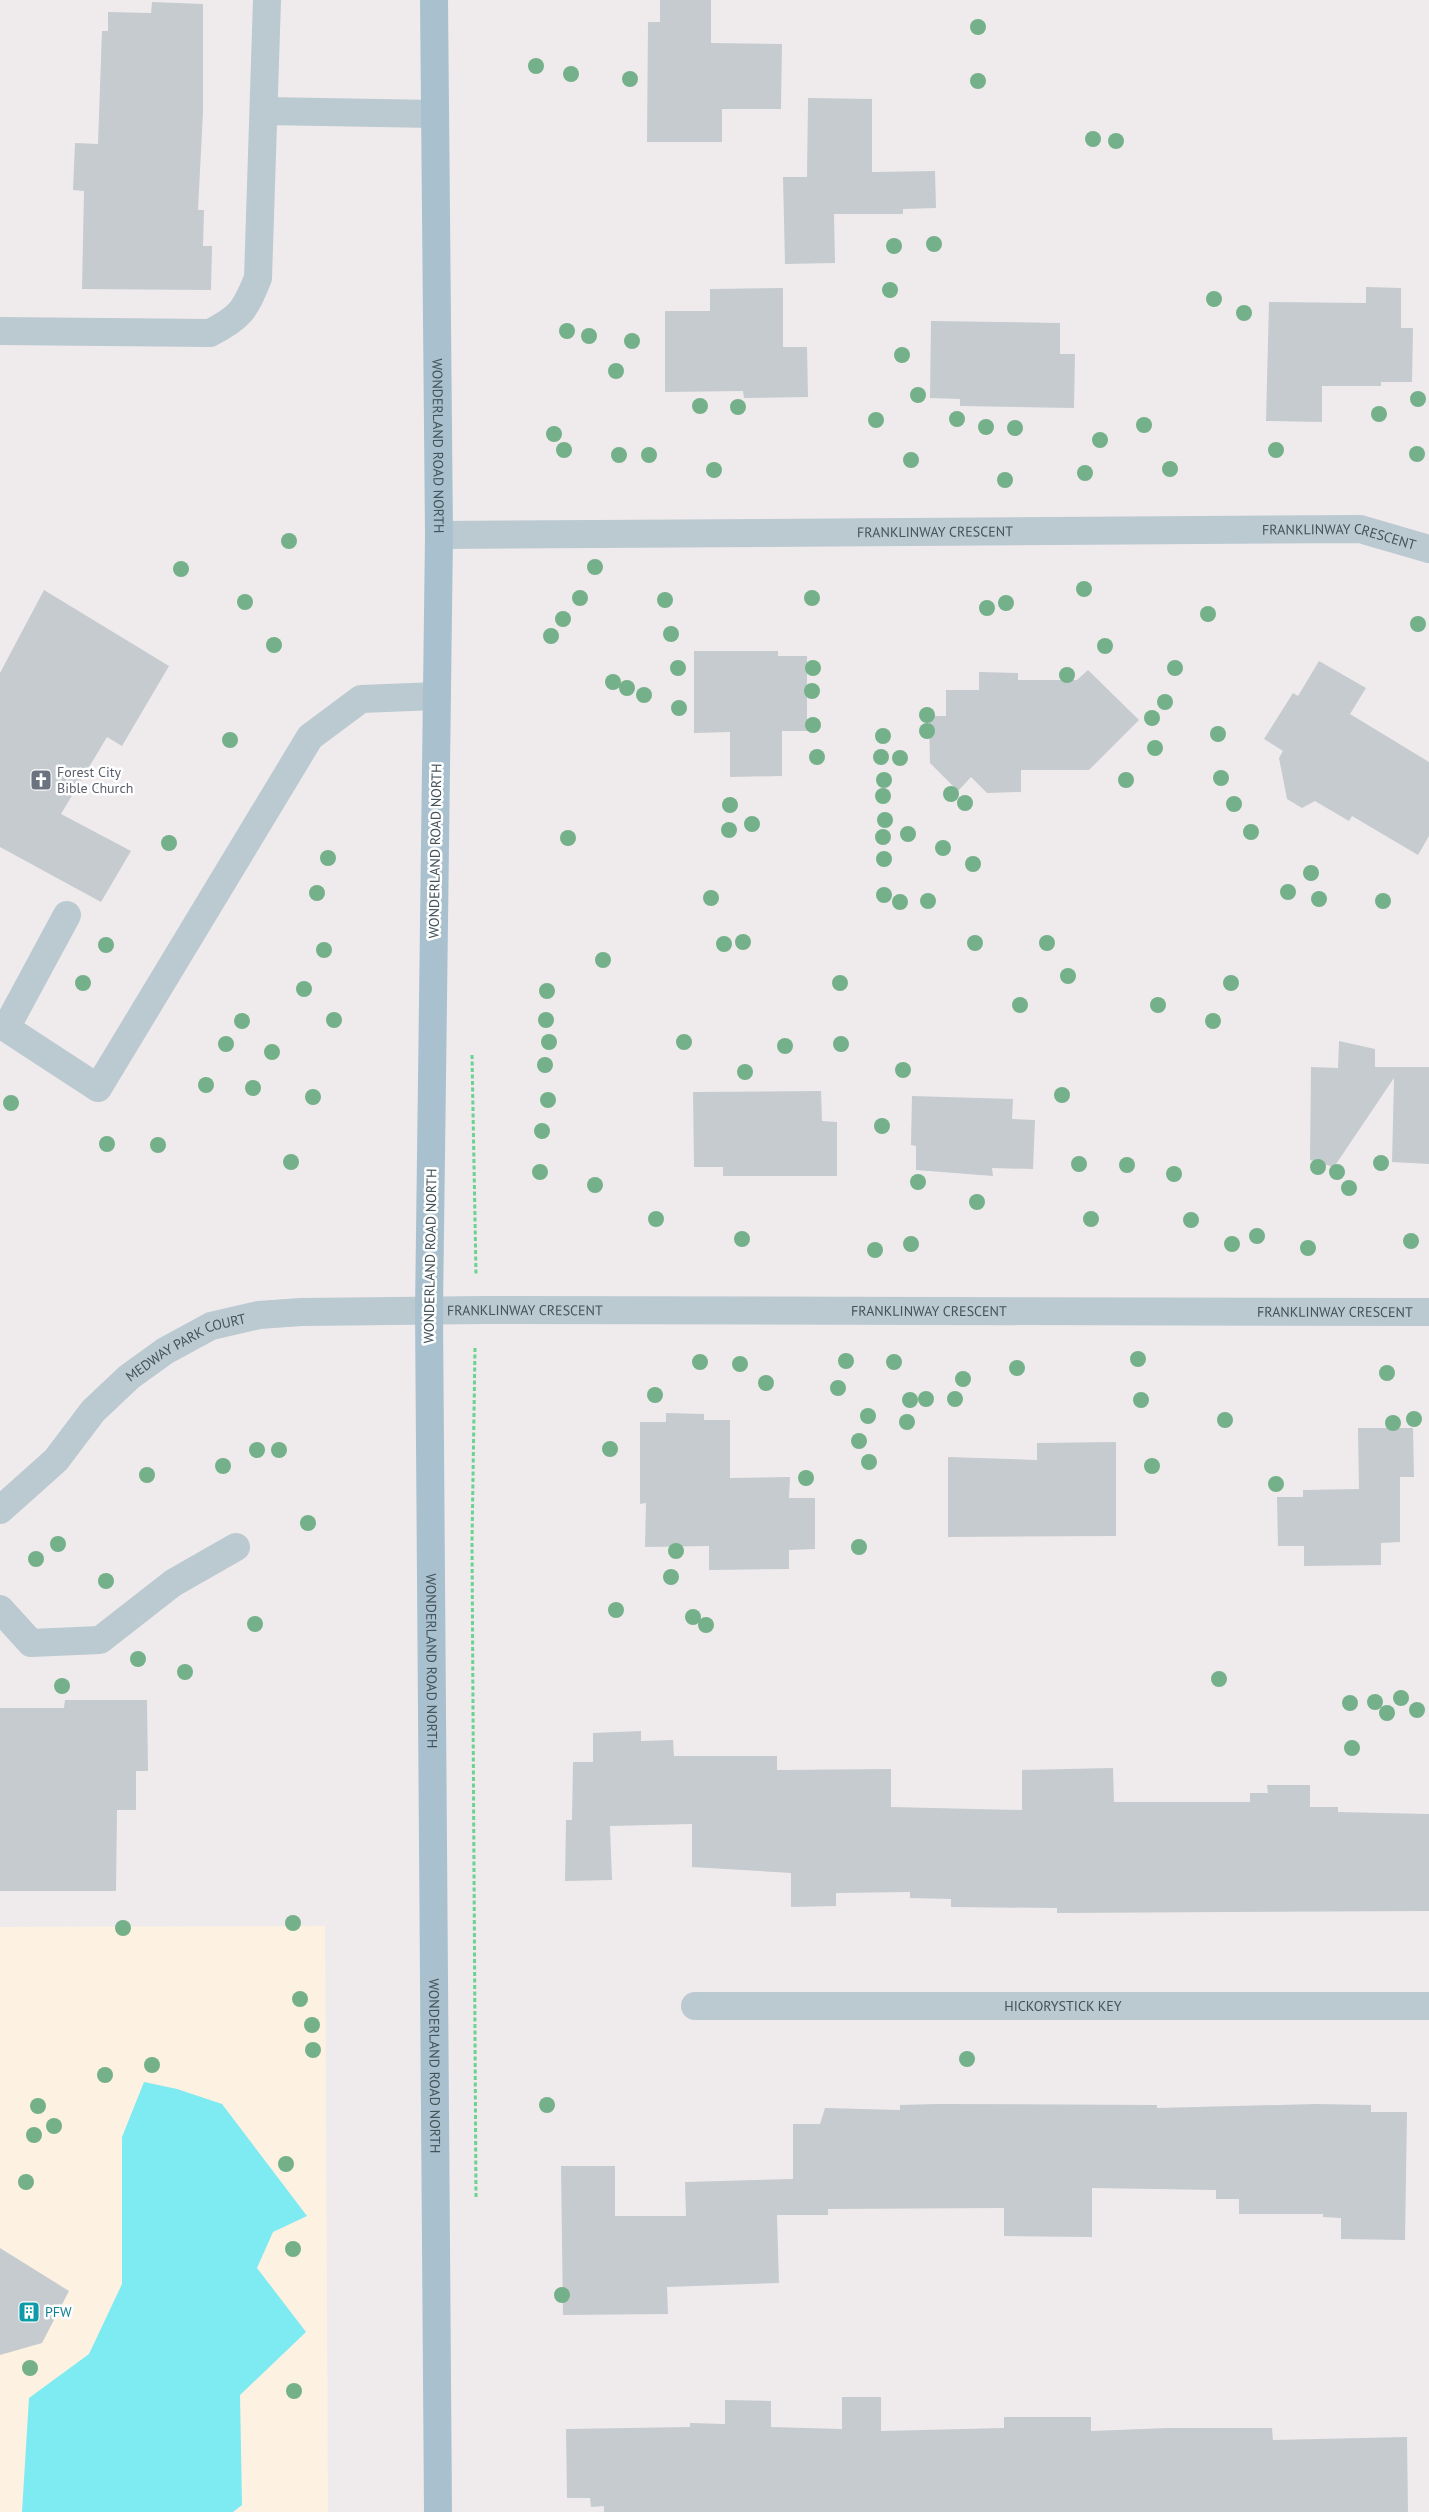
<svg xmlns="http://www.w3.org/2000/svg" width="1429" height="2512" viewBox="0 0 1429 2512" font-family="'PT Sans',sans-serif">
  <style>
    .commercial { fill: #fdf1e1 }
    .water { fill: #7eeaf2 }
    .building { fill: #c5cbcf }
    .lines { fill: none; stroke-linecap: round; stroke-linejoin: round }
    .path { stroke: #6bd291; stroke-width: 3; stroke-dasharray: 4 2.5; stroke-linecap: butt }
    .minor { stroke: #bbc9d0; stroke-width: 28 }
    .major { stroke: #a9c1ce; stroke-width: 28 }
    .tree { fill: #74b089 }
    .labels { text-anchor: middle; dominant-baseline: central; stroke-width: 5; stroke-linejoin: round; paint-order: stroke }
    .street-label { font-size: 14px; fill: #43535a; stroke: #fff }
    .worship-label { font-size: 14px; fill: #5b616d; stroke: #fff; text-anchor: start }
    .culture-label { font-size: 14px; fill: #0d838f; stroke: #fff; text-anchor: start }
  </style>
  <rect width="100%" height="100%" fill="#efebec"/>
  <path class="commercial" d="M325,1926L328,2512H0V1927Z"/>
  <path class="water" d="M144,2082L177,2089L222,2104L307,2216L273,2232L257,2268L306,2332L240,2395L242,2505L233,2512H22L29,2398L89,2354L122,2284V2137Z"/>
  <path class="building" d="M660,0H711V43L782,44L781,109H722V142H647L648,22H660Z
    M152,2L203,4V112L198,210H204L203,246H212L211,290L82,289L84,191L73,190L75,143L98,144L102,31H108V12L151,13Z
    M808,98L872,99V172L935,171L936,208L903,209V214H834L835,263L785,264L783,177H807Z
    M1366,287L1401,288V328H1413L1412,382H1381V386H1322V422L1266,421L1269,302L1366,303Z
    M783,288V347H807L808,397L744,398L743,391L665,392V311H710V289Z
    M931,321L1060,323V354H1075L1074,408L960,406V399L930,398Z
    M44,590L169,666L122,746L107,737L61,814L131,851L101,902L0,847V673Z
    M694,651H778V656H807V731H782V776L730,777V732L694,733Z
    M1319,661L1366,688L1350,714L1429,762V836L1418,855L1352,816L1349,821L1315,801L1302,808L1287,799L1279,758L1283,751L1264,739L1293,693L1298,696Z
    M1088,670L1139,720L1089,770H1021V792L987,793L971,777L958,791L930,763L929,716H946V690H979V672L1018,673V680H1077Z
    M1339,1041L1375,1049V1067H1429V1164L1392,1162L1394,1078L1334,1167L1310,1160L1311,1067L1338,1068Z
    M821,1091L822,1121L837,1122V1176H723V1167H694L693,1092Z
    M912,1096L1013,1099L1012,1119L1035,1120L1033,1169L992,1168L993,1176L916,1170V1146L911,1145Z
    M666,1413L704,1414V1420H730V1478L790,1477L789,1498H815V1549L789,1550V1569L709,1570V1546L645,1547L646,1503L640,1504V1422H666Z
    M1358,1428H1413L1414,1477H1400V1542L1381,1543V1565L1304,1566V1546H1278L1277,1497H1303V1490L1359,1489Z
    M1116,1442V1536L948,1537V1457L1037,1460V1443Z
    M65,1700H147L148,1771H136V1810H117L116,1891H0V1708H64Z
    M641,1731V1741L673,1740L674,1756H777V1770L891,1769V1807L1022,1810V1770L1113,1768L1114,1802H1250V1793H1268L1267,1785H1310V1807H1338V1812L1429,1814V1911L1057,1913V1908L951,1907V1899L910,1898V1892L836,1893V1906L791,1907V1873L692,1867V1824L610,1826L612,1880L565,1881L566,1820H572L573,1762H593V1733Z
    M937,2104L1157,2105V2108L1316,2104L1371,2105V2112H1407L1405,2240L1341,2239V2218L1323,2217V2214H1239V2199H1216V2190L1092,2188V2237L1004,2236V2208L828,2209V2215H777L779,2283L667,2287L668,2314L563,2315L561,2166H615V2216H686L685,2182L793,2179V2124H820L825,2108L900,2110V2105Z
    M0,2248L69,2291L42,2343L0,2355Z
    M842,2397H881V2431L1004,2428V2417H1091V2431L1167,2428H1272L1273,2440L1407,2437L1408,2512H604V2506L591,2507L590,2498H567L566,2429L690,2427V2423L725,2424V2400L771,2401V2427L842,2429Z"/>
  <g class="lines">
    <path class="path" d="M472,1055L476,1274
      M475,1348L472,1542L476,2199"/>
    <g class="minor">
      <path d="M265,111L435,114"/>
      <path d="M0,331L210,333C241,317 245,310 258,278L267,0"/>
      <path id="s1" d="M439,535L1360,529L1429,549"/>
      <path d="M67,915L6,1028L98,1088L310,737L361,699L437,696"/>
      <path id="s2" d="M0,1510L56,1460L93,1411L129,1377L165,1351L211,1326L259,1315L301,1312L485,1310L1429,1312"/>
      <path d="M0,1609L31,1643L100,1640L173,1583L236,1547"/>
      <path id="s3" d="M695,2006H1429"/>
    </g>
    <path class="major" id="s4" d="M434,0L439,535L429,1311L438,2512"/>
  </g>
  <g class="tree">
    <circle cx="978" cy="27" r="8"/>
    <circle cx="536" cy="66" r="8"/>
    <circle cx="571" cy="74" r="8"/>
    <circle cx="630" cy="79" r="8"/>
    <circle cx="978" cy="81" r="8"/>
    <circle cx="1093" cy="139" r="8"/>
    <circle cx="1116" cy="141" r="8"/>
    <circle cx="934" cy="244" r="8"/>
    <circle cx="894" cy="246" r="8"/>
    <circle cx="890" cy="290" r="8"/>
    <circle cx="1214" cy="299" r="8"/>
    <circle cx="1244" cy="313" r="8"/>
    <circle cx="567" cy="331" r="8"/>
    <circle cx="589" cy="336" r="8"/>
    <circle cx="632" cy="341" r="8"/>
    <circle cx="902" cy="355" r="8"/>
    <circle cx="616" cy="371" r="8"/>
    <circle cx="918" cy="395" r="8"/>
    <circle cx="1418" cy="399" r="8"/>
    <circle cx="700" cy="406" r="8"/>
    <circle cx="738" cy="407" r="8"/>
    <circle cx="1379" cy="414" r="8"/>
    <circle cx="957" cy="419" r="8"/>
    <circle cx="876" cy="420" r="8"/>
    <circle cx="1144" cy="425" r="8"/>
    <circle cx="986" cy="427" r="8"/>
    <circle cx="1015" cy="428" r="8"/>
    <circle cx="554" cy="434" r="8"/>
    <circle cx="1100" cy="440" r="8"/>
    <circle cx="564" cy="450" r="8"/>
    <circle cx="1276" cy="450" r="8"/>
    <circle cx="1417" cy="454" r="8"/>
    <circle cx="619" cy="455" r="8"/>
    <circle cx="649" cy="455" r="8"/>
    <circle cx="911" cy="460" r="8"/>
    <circle cx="1170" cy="469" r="8"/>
    <circle cx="714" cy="470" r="8"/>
    <circle cx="1085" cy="473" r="8"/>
    <circle cx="1005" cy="480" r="8"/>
    <circle cx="289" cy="541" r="8"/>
    <circle cx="595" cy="567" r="8"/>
    <circle cx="181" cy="569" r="8"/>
    <circle cx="1084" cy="589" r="8"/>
    <circle cx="580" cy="598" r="8"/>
    <circle cx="812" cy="598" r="8"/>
    <circle cx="665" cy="600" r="8"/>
    <circle cx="245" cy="602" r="8"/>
    <circle cx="1006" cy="603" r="8"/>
    <circle cx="987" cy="608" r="8"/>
    <circle cx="1208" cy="614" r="8"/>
    <circle cx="563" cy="619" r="8"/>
    <circle cx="1418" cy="624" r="8"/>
    <circle cx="671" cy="634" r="8"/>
    <circle cx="551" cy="636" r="8"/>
    <circle cx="274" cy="645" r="8"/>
    <circle cx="1105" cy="646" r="8"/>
    <circle cx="678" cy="668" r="8"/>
    <circle cx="813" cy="668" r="8"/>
    <circle cx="1175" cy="668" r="8"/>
    <circle cx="1067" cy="675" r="8"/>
    <circle cx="613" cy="682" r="8"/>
    <circle cx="627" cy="688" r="8"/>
    <circle cx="812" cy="691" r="8"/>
    <circle cx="644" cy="695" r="8"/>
    <circle cx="1165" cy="702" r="8"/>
    <circle cx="679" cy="708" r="8"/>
    <circle cx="927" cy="715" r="8"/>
    <circle cx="1152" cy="718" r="8"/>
    <circle cx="813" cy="725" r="8"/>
    <circle cx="927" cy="731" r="8"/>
    <circle cx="1218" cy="734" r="8"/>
    <circle cx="883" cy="736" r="8"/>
    <circle cx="230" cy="740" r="8"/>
    <circle cx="1155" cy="748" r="8"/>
    <circle cx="817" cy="757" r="8"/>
    <circle cx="881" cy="757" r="8"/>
    <circle cx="900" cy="758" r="8"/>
    <circle cx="1221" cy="778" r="8"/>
    <circle cx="884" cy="780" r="8"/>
    <circle cx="1126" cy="780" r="8"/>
    <circle cx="951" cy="794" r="8"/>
    <circle cx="883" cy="796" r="8"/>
    <circle cx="965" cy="803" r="8"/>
    <circle cx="1234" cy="804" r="8"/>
    <circle cx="730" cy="805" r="8"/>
    <circle cx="885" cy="820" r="8"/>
    <circle cx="752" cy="824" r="8"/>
    <circle cx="729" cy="830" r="8"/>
    <circle cx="1251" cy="832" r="8"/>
    <circle cx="908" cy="834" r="8"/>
    <circle cx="883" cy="837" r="8"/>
    <circle cx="568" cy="838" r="8"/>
    <circle cx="169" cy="843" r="8"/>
    <circle cx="943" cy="848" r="8"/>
    <circle cx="328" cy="858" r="8"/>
    <circle cx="884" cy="859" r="8"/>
    <circle cx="973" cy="864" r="8"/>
    <circle cx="1311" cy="873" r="8"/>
    <circle cx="1288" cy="892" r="8"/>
    <circle cx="317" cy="893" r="8"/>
    <circle cx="884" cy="895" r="8"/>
    <circle cx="711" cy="898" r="8"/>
    <circle cx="1319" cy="899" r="8"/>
    <circle cx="928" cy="901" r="8"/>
    <circle cx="1383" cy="901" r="8"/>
    <circle cx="900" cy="902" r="8"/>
    <circle cx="743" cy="942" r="8"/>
    <circle cx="975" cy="943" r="8"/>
    <circle cx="1047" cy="943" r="8"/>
    <circle cx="724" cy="944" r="8"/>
    <circle cx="106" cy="945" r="8"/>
    <circle cx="324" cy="950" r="8"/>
    <circle cx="603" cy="960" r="8"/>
    <circle cx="1068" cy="976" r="8"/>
    <circle cx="83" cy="983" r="8"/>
    <circle cx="840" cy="983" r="8"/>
    <circle cx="1231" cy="983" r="8"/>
    <circle cx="304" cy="989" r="8"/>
    <circle cx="547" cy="991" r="8"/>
    <circle cx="1020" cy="1005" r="8"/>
    <circle cx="1158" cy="1005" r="8"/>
    <circle cx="334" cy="1020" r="8"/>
    <circle cx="546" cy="1020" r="8"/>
    <circle cx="242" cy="1021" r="8"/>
    <circle cx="1213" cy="1021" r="8"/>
    <circle cx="549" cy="1042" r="8"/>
    <circle cx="684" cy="1042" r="8"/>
    <circle cx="226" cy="1044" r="8"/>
    <circle cx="841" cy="1044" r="8"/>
    <circle cx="785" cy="1046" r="8"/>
    <circle cx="272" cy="1052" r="8"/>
    <circle cx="545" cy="1065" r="8"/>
    <circle cx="903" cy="1070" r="8"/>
    <circle cx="745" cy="1072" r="8"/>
    <circle cx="206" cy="1085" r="8"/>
    <circle cx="253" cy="1088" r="8"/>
    <circle cx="1062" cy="1095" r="8"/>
    <circle cx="313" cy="1097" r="8"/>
    <circle cx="548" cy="1100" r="8"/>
    <circle cx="11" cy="1103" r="8"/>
    <circle cx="882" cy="1126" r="8"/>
    <circle cx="542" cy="1131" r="8"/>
    <circle cx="107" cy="1144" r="8"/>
    <circle cx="158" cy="1145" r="8"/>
    <circle cx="291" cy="1162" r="8"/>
    <circle cx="1381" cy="1163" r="8"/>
    <circle cx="1079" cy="1164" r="8"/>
    <circle cx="1127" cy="1165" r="8"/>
    <circle cx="1318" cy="1167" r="8"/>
    <circle cx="540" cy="1172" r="8"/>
    <circle cx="1337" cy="1172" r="8"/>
    <circle cx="1174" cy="1174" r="8"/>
    <circle cx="918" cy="1182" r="8"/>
    <circle cx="595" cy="1185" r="8"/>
    <circle cx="1349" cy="1188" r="8"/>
    <circle cx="977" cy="1202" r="8"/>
    <circle cx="656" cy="1219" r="8"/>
    <circle cx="1091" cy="1219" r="8"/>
    <circle cx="1191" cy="1220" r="8"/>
    <circle cx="1257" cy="1236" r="8"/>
    <circle cx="742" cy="1239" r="8"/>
    <circle cx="1411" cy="1241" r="8"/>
    <circle cx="911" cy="1244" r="8"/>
    <circle cx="1232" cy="1244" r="8"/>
    <circle cx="1308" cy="1248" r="8"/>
    <circle cx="875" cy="1250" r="8"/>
    <circle cx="1138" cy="1359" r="8"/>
    <circle cx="846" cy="1361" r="8"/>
    <circle cx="700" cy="1362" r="8"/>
    <circle cx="894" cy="1362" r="8"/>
    <circle cx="740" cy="1364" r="8"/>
    <circle cx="1017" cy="1368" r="8"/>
    <circle cx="1387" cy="1373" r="8"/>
    <circle cx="963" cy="1379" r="8"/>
    <circle cx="766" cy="1383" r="8"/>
    <circle cx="838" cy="1388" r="8"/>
    <circle cx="655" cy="1395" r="8"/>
    <circle cx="926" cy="1399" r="8"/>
    <circle cx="955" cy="1399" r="8"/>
    <circle cx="910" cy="1400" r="8"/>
    <circle cx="1141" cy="1400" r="8"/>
    <circle cx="868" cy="1416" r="8"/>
    <circle cx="1414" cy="1419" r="8"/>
    <circle cx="1225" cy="1420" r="8"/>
    <circle cx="907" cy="1422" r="8"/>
    <circle cx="1393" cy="1423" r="8"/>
    <circle cx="859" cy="1441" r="8"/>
    <circle cx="610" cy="1449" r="8"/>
    <circle cx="257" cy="1450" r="8"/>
    <circle cx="279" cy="1450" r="8"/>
    <circle cx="869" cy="1462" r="8"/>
    <circle cx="223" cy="1466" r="8"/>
    <circle cx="1152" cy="1466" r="8"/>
    <circle cx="147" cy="1475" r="8"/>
    <circle cx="806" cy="1478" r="8"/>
    <circle cx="1276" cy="1484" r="8"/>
    <circle cx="308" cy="1523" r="8"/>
    <circle cx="58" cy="1544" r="8"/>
    <circle cx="859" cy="1547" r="8"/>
    <circle cx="676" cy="1551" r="8"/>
    <circle cx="36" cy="1559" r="8"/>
    <circle cx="671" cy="1577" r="8"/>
    <circle cx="106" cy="1581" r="8"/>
    <circle cx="616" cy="1610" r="8"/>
    <circle cx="693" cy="1617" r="8"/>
    <circle cx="255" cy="1624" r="8"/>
    <circle cx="706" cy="1625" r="8"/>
    <circle cx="138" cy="1659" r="8"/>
    <circle cx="185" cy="1672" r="8"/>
    <circle cx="1219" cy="1679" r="8"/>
    <circle cx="62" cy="1686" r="8"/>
    <circle cx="1401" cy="1698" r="8"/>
    <circle cx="1375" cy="1702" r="8"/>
    <circle cx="1350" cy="1703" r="8"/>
    <circle cx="1417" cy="1710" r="8"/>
    <circle cx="1387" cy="1713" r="8"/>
    <circle cx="1352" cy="1748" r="8"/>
    <circle cx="293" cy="1923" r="8"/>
    <circle cx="123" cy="1928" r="8"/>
    <circle cx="300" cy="1999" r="8"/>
    <circle cx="312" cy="2025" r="8"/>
    <circle cx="313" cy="2050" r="8"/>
    <circle cx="967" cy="2059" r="8"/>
    <circle cx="152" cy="2065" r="8"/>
    <circle cx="105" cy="2075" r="8"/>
    <circle cx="547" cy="2105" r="8"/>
    <circle cx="38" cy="2106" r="8"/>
    <circle cx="54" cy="2126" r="8"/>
    <circle cx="34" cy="2135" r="8"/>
    <circle cx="286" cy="2164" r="8"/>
    <circle cx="26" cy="2182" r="8"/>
    <circle cx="293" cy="2249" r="8"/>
    <circle cx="562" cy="2295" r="8"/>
    <circle cx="30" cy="2368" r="8"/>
    <circle cx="294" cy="2391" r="8"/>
  </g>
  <defs>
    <g id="church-square" transform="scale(1.125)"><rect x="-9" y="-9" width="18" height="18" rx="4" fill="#6b7280" stroke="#fff"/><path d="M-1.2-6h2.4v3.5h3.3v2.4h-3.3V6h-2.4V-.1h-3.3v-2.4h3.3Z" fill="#fff"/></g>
    <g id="building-square" transform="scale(1.125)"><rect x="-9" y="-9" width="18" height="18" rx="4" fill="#0f9aa8" stroke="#fff"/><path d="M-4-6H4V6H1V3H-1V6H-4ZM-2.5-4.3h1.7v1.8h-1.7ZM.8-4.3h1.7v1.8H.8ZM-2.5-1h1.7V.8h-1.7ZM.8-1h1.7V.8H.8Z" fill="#fff"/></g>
  </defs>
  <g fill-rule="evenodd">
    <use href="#church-square" x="41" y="780"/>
    <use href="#building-square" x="29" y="2312"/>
  </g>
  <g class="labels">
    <g class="street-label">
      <text stroke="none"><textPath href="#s4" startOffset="446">WONDERLAND ROAD NORTH</textPath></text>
      <text stroke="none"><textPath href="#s1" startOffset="496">FRANKLINWAY CRESCENT</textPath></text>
      <text stroke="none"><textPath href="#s1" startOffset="901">FRANKLINWAY CRESCENT</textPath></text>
      <text transform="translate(435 851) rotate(-89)">WONDERLAND ROAD NORTH</text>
      <text transform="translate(430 1256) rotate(-89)">WONDERLAND ROAD NORTH</text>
      <text stroke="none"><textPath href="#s2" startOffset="598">FRANKLINWAY CRESCENT</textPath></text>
      <text stroke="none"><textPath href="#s2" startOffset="1002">FRANKLINWAY CRESCENT</textPath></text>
      <text stroke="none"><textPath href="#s2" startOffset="1408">FRANKLINWAY CRESCENT</textPath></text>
      <text stroke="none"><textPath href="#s2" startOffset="251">MEDWAY PARK COURT</textPath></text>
      <text stroke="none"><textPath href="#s4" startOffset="1661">WONDERLAND ROAD NORTH</textPath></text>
      <text stroke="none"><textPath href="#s3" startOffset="368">HICKORYSTICK KEY</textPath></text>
      <text stroke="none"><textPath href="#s4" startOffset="2066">WONDERLAND ROAD NORTH</textPath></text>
    </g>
    <g class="worship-label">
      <text x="57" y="772">Forest City<tspan x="57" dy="16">Bible Church</tspan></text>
    </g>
    <g class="culture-label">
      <text x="45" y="2312">PFW</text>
    </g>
  </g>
</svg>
